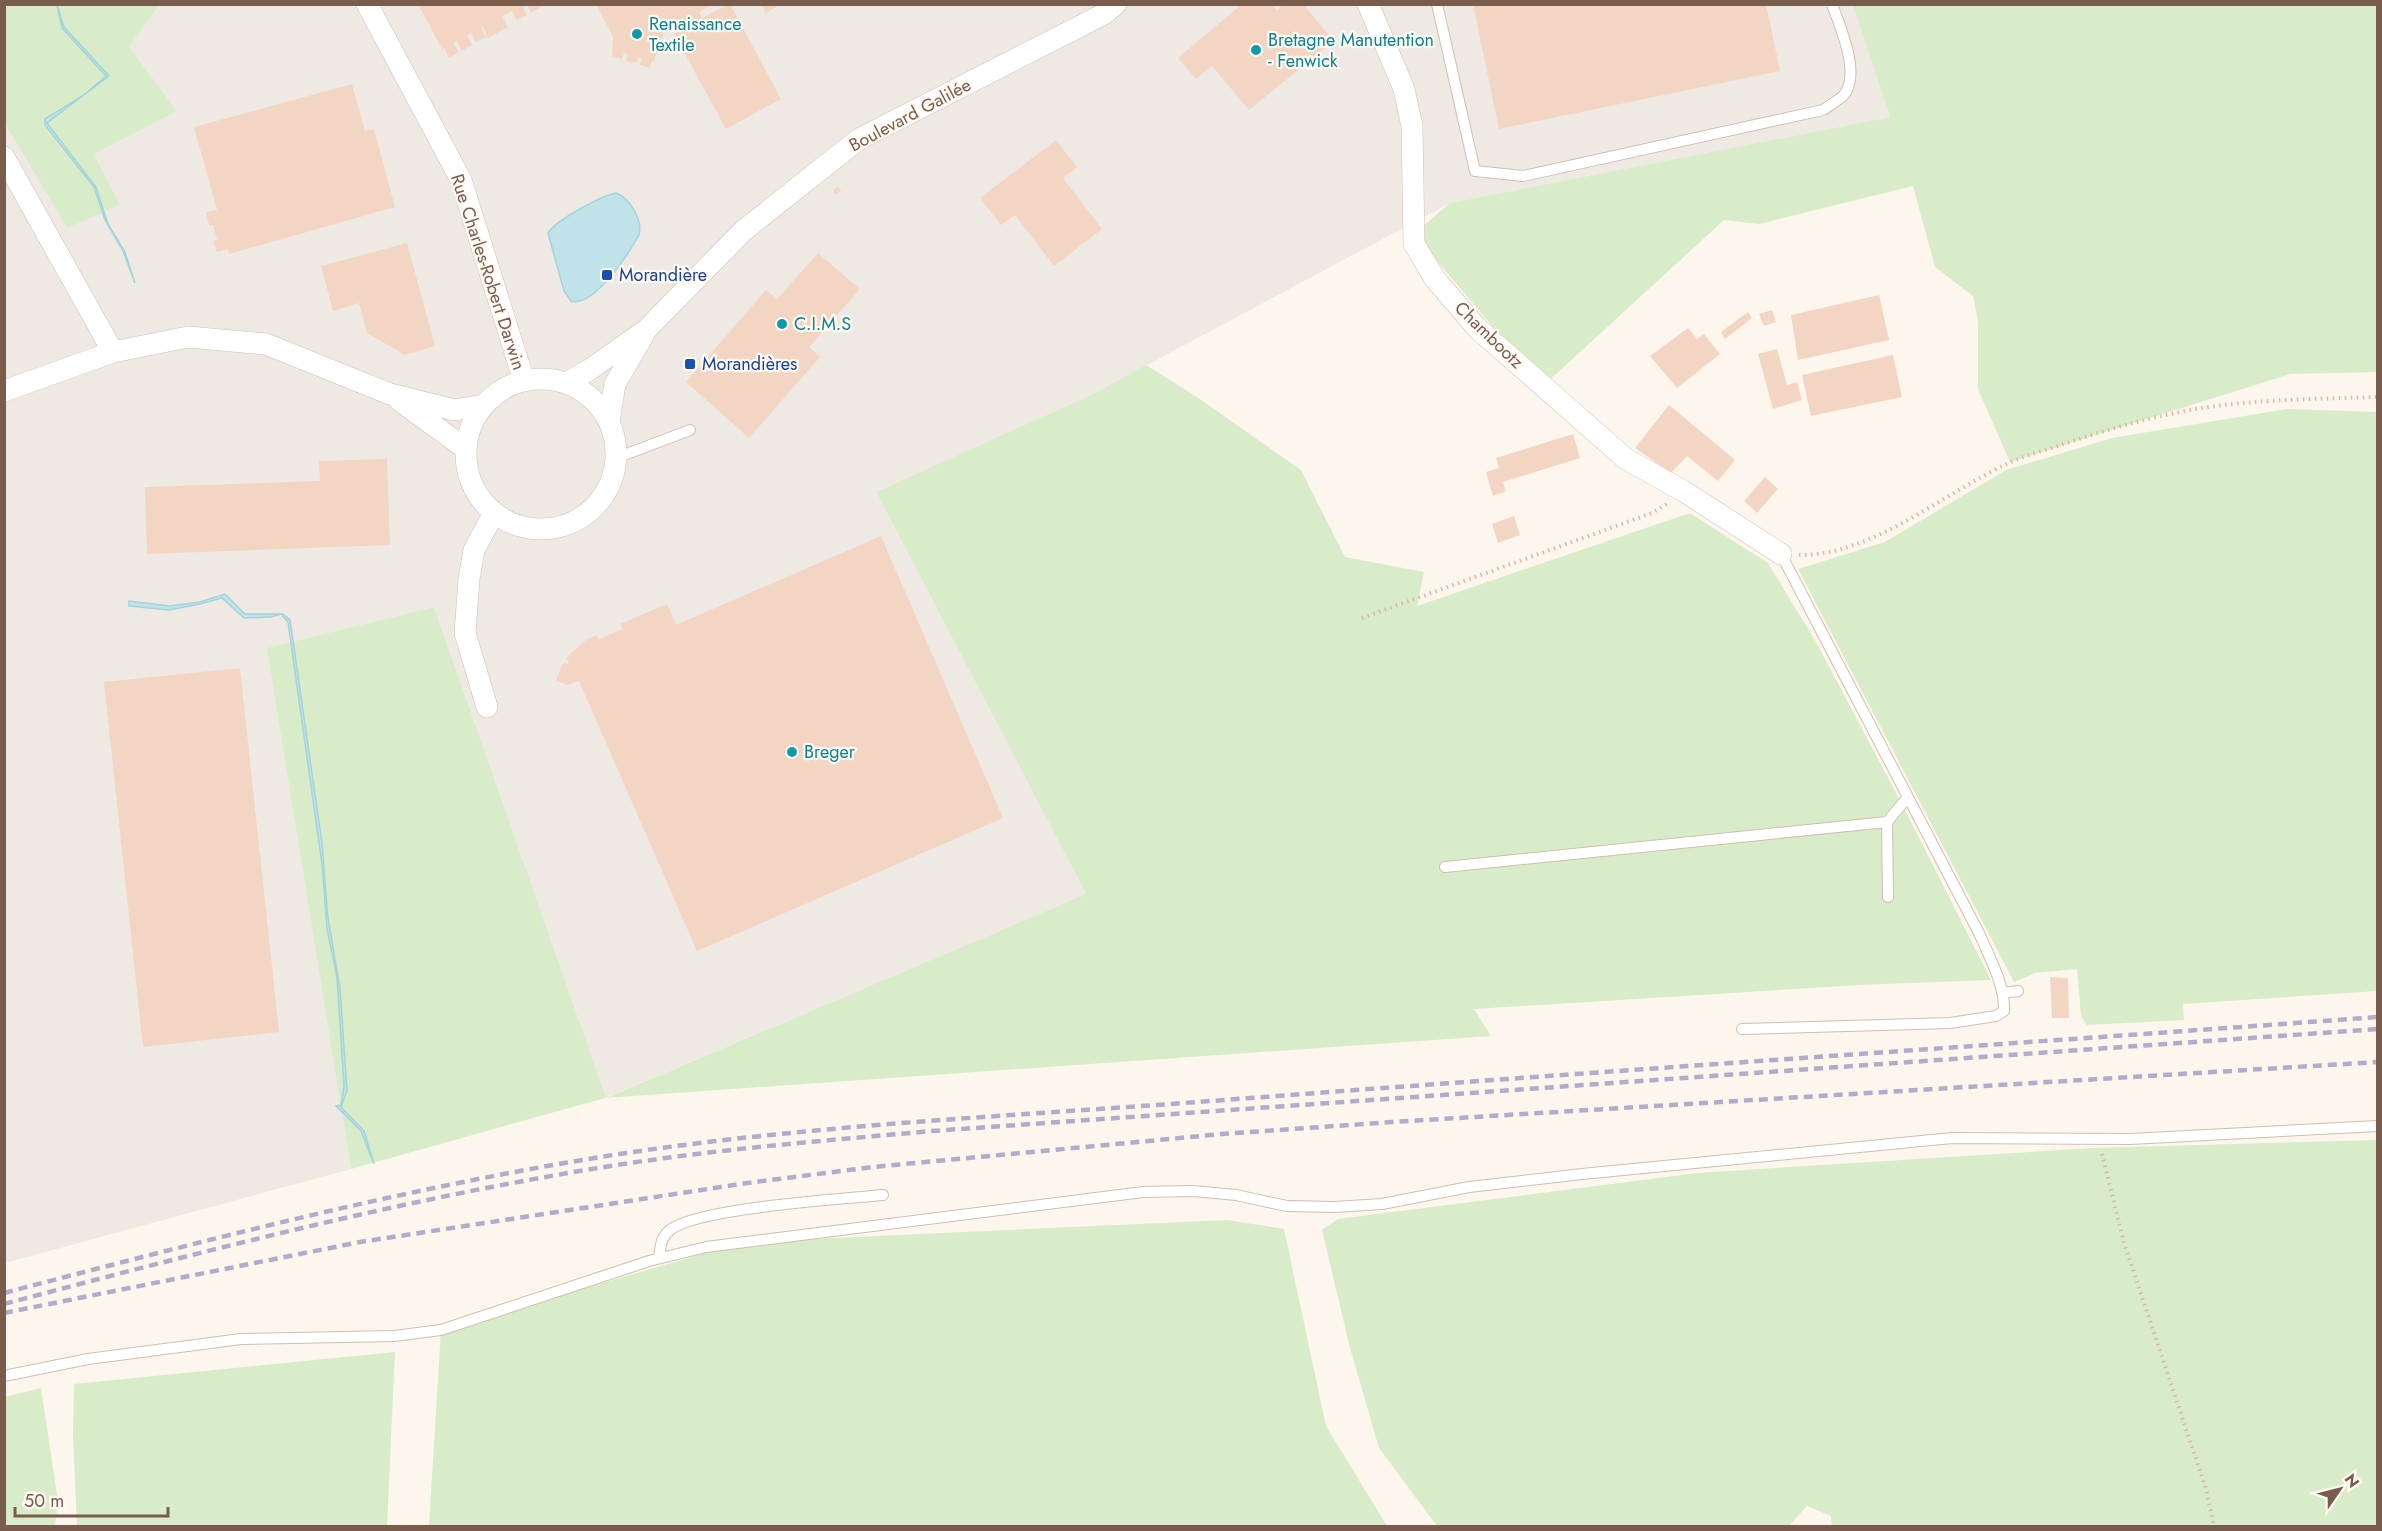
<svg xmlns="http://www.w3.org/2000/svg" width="2382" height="1531" viewBox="0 0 2382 1531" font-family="Jost,sans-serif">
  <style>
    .industrial { fill: #efe9e4 }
    .green { fill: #d8ecc9 }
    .water { fill: #bfe3e8; stroke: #a5d3da; stroke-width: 1.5 }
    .building { fill: #f3d5c3 }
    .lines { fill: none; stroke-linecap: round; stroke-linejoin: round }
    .service-casing { stroke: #d1beb0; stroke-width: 12 }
    .minor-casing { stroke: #d1beb0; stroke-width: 22 }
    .path { stroke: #d9b8a5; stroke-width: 4; stroke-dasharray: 1.5 4.5; stroke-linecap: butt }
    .service { stroke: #fff; stroke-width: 10 }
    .minor { stroke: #fff; stroke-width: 21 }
    .rail { stroke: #b9a8c9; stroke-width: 4.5; stroke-dasharray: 9 6; stroke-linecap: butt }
    .culture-dot { fill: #0f9aa8; stroke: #fffaf3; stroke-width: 2 }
    .transit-dot { fill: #1a4fb4; stroke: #fffaf3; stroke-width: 2 }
    .labels { text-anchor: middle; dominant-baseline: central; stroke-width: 4.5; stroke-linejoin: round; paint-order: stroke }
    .culture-label { font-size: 18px; fill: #0d838f; stroke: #fffaf3; text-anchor: start }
    .street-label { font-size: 18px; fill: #7a5c4d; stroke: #fffaf3 }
    .transit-label { font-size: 18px; fill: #164399; stroke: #fffaf3; text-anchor: start }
  </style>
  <rect width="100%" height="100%" fill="#fdf6ec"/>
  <path class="industrial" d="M5,5H1853L1890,117L1450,203L1093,394L876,492L1086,894L605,1098L434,607L268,648L351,1169L5,1263Z"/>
  <path class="green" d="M4,5H159L129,47L177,111L94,154L120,205L67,228L5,123Z
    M1853,5H2377V372L2290,374L2010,462L1978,389V321L1973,296L1935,267L1913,186L1759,224L1724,220L1543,386L1414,234L1450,203L1890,117Z
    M1146,365L1197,397L1301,470L1345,557L1424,572L1417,606L1690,513L1768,563L1816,642L1902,804L1991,980L1858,985L1474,1009L1491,1036L605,1098L351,1169L267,648L434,607L606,1098L1086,894L876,492L1093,394Z
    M2287,409L2377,412V991L2183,1004L2184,1020L2087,1025L2081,1016L2077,969L2035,973L2014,982L1798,569L1885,542L2006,470L2112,438Z
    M2377,1140V1526H1832L1831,1516L1807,1506L1789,1526H1437L1379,1448L1350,1348L1322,1230L1338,1219L1697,1173L2092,1148Z
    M1227,1220L1284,1229L1326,1426L1387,1526H429L441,1330L743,1242Z
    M395,1352L387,1526H77L73,1435L74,1384Z
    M41,1388L58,1502L55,1526H5V1397Z"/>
  <path class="water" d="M57,5L64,27L109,76L47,123L96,187L108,224L125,252L135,283L123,251L105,220L94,187L45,125V119L84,95L106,76L62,28Z
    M616,193C630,198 643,221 639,235C629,253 594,308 571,301L564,291L548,233C556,220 601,196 616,193Z
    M225,594L245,614H283L290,620L322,843L328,918L340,988L347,1091L341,1107L364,1131L374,1164L361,1131L336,1106L341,1105L344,1086L337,977L327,929L322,864L288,622L281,614L271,617L244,618L222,598L200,604L169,610L129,606V601L170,606L200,602Z"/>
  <path class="building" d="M418,4H522L527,15L517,20L512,11L502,16L508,27L488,38L483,27L481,28L486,37L476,42L471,33L467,36L472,45L462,51L457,41L453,43L459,52L449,58L444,48L442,49Z
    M527,4H539L541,7L531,13Z
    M596,4H713L699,12L702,18L730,4L781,99L726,129L674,34L692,23L689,17L664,31L654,62L652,61L650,68L640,65L642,58L638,57L636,63L626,61L628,54L624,53L622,59L612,56L613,37Z
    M762,4H781L766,13Z
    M1242,4H1272L1277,10L1284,4H1303L1334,41L1249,110L1212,66L1196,79L1178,58Z
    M1473,4H1766L1780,71L1499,129Z
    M352,84L365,131L374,129L395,207L229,254L228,249L217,252L213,241L217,240L213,225H209L206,212L217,210L194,127Z
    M1056,140L1077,167L1063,178L1102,229L1054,266L1015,215L1001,225L980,198Z
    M838,186L841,191L835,195L833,190Z
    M407,243L435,346L405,355L367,333L359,303L333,311L321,266Z
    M818,253L860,289L809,347L820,357L749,438L686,382L766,290L777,299Z
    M1879,295L1889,340L1798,360L1791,315Z
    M1772,310L1776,322L1764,326L1759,314Z
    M1748,312L1752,318L1725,339L1721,332Z
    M1688,328L1697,339L1704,334L1720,354L1677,388L1650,356Z
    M1777,349L1787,385L1797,382L1802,400L1773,409L1758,354Z
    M1893,355L1902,397L1811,416L1802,375Z
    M1669,405L1735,460L1718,481L1687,456L1671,473L1635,448Z
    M1573,434L1580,458L1503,482L1506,491L1493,496L1486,472L1499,468L1496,458Z
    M387,459L390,545L147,554L145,487L320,481L319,461Z
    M1765,477L1778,489L1757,513L1744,501Z
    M1514,516L1520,535L1498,543L1492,524Z
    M881,536L1003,818L697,951L579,681L568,685L556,681L561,667L564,663L568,664L569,660L566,659L569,655L587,639L597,635L599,639L623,629L620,624L667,604L676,625Z
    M240,668L279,1032L143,1047L104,682Z
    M2050,977L2068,978L2069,1018H2052Z"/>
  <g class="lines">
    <g class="service-casing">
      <path id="service" d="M1437,4L1475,171L1523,176L1823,110C1830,105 1837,101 1843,96C1862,75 1840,27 1832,4
        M616,458L690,430
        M1887,822L1888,897
        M1445,867L1887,822L1908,797
        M2002,993L2018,991
        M1742,1029L1950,1023L1996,1016L2004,1011C2005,985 1990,959 1980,935L1781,554
        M659,1258C661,1246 660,1238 670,1230C697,1208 843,1199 883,1195
        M4,1376L88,1359L241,1339L394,1336L441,1330L649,1261L706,1247L1143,1192L1193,1191L1236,1195L1287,1206L1334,1207L1382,1204L1469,1187L1582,1174L1952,1138L2130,1139L2378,1126"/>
    </g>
    <g class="minor-casing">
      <path id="minor" d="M367,4L461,180L524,381
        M1368,4L1404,89L1412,126L1414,244L1435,279L1477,328L1626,459L1685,492L1781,554
        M4,157L113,352
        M466 454a75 75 0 1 1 150 0a75 75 0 1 1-150 0Z
        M566,383L589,370L646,330L743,231L859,139L1104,14L1116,4
        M4,391L113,352L188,337L266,344L390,394L454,410L484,405
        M400,401L466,449
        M609,421L615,384L643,336
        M487,707L465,633L469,579L474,550L494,513"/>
    </g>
    <path class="path" d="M1799,555C1872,556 1945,492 2009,463C2025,455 2044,451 2061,445C2105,430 2150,417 2196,409C2256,399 2317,399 2378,397
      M1362,618L1652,513L1667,504
      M2102,1154L2124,1243L2206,1489L2214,1526"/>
    <use href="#service" class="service"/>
    <use href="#minor" class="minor"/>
    <path class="rail" d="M4,1293C210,1239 416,1185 626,1153C829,1123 1034,1115 1237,1099C1617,1070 1998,1045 2378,1017
      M4,1304C211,1249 419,1195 630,1163C730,1148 831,1140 932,1131L2378,1029
      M4,1313L360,1242L747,1183L873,1167L1222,1134L1392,1122L2378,1062"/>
  </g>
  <g class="culture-dot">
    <circle cx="637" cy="34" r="6"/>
    <circle cx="1256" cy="50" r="6"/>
    <circle cx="782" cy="324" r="6"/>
    <circle cx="792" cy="752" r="6"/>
  </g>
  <g class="transit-dot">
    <rect x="601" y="269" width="12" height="12" rx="3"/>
    <rect x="684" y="358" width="12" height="12" rx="3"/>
  </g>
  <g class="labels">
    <g class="culture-label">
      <text x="649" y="24">Renaissance<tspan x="649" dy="21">Textile</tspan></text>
      <text x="1268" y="40">Bretagne Manutention<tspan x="1268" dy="21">- Fenwick</tspan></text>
      <text x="794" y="324">C.I.M.S</text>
      <text x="804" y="752">Breger</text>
    </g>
    <g class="street-label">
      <text transform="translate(910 115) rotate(-28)">Boulevard Galilée</text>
      <text transform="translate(488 272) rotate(72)">Rue Charles-Robert Darwin</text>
      <text transform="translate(1489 335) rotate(44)">Chambootz</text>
    </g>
    <g class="transit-label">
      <text x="619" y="275">Morandière</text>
      <text x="702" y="364">Morandières</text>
    </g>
  </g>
  <rect width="2382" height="1531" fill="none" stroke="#7a5c4d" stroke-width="12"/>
  <g transform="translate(2340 1489) rotate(55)" stroke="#fffaf3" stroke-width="4.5" paint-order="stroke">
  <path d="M0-4.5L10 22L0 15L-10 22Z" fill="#7a5c4d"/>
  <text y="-9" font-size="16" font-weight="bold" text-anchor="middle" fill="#7a5c4d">N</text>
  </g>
  <path d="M15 1507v9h153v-9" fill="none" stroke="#7a5c4d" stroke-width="3"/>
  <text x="24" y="1507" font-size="18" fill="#7a5c4d" stroke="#fffaf3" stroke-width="4.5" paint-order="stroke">50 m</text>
</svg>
